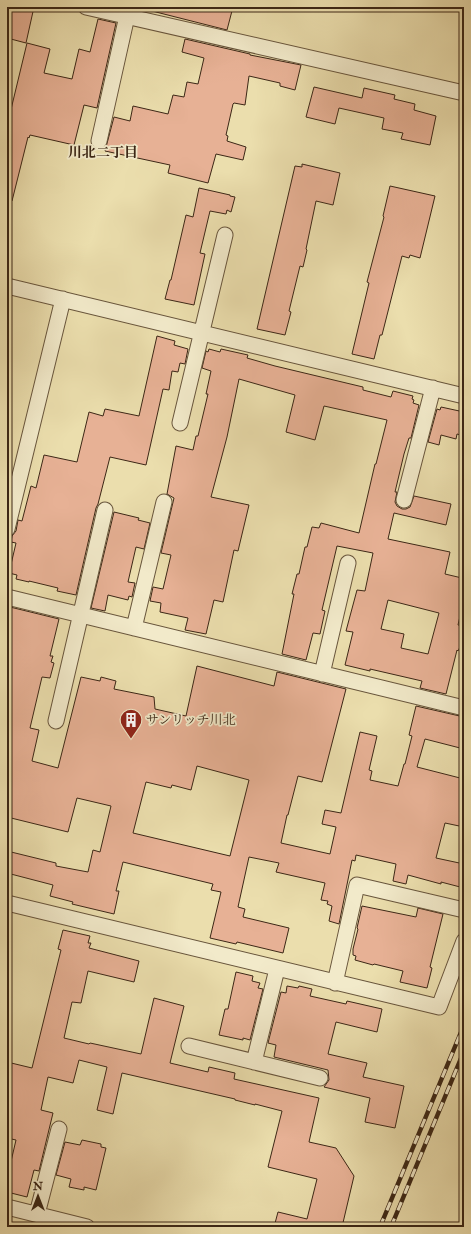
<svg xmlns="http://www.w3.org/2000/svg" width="471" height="1234" viewBox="0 0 471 1234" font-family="'IM FELL Double Pica','Noto Serif JP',serif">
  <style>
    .building { fill: #e7b195; stroke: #3c2716; fill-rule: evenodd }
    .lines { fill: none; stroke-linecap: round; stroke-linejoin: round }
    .street-casing { stroke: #68553c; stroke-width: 17 }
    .street { stroke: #f2eaca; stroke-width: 15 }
    .rail-casing { stroke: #3c2716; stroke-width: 4.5 }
    .rail { stroke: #f2eaca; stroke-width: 3; stroke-dasharray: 9; stroke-linecap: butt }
    .labels { text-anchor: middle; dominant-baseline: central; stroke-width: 3.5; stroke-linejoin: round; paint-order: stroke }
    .poi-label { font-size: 13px; fill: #3c2716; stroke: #f2eaca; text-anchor: start }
    .neighbourhood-label { font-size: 14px; font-weight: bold; fill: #3c2716; stroke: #f2eaca }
  </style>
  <rect width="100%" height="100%" fill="#ebdead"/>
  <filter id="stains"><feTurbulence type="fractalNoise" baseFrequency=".005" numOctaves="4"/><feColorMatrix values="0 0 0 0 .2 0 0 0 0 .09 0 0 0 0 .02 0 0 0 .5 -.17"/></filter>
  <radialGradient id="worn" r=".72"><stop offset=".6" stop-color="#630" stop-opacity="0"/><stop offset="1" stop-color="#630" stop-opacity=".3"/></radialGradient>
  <path class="building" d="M7,7H34L26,43L7,38Z
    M153,7H233L227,30L152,11Z
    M98,19L116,23L97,108L84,105L74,145L30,135L29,138L28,137L12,201L7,200V126L27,43L50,49L44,73L72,79L79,49L90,52Z
    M185,39L250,54V55L301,65L295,90L280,86V83L249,76L245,105L234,103L233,104L226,135L228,136L227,141L246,147L243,160L216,154L208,183L168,173L170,165L105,151L114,117L130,121L133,106L168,114L173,95L184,97L187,82L198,84L204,58L182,52Z
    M314,87L362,98L364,88L395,95L394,99L415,104L414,110L436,116L430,145L401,139L403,133L382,129L384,118L339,108L335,124L306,117Z
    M302,164L340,173L333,205L316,201L306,249L307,250L303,267L300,266L289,311L291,312L285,335L257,329L295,166L302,167Z
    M390,186L435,196L420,258L410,255L409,258L402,256L382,335H380L374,359L352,354L369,283L367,282L384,217L383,216Z
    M199,188L230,195V196L235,197L231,212L227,210L226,214L210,211L200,253L205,254L194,305L165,299L170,280H171L186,215L193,217Z
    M157,336L175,341L174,345L188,349L185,364L180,363L178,372L172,371L169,390L163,389L146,465L110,457L98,504L96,508L76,595L57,591L58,588L29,581V582L16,579L17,575L9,573L16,543L11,542L12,536L16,531L18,520L22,521L31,486L36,488L44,455L77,462L89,412L103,416L105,409L139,416Z
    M209,349L220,352L221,349L248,355L247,358L275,366L363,387V390L391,397L393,391L413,396L412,399L414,400L413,403L419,405L411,438H409L404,454L395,492H397L395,502L397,506L402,509H406L410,507L414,496L451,504L446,525L394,513L388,539L450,552L445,574L462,578L460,587L464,588V589L461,602L463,603L458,625L464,626V648L460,647L458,651L457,650L446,694L420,688L422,681L370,669V671L345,665L353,632L346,631L357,590L365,591L373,553L337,546L322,610L325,611L320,634L313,633L306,660L282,654L294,594H292L297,574H299L305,547H307L312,527L319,528L321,523L359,533L375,464H376L387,420L324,406L315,440L286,432L295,395L239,379L227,437L211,497L249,505L238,551L234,550L223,602L214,600L206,634L185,630L188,618L160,612L161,603L150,601L153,587L163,589L171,555L161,553L174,498L167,494L176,446L193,450L196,436H198L208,394H206L211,371L202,368L206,351L208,352ZM388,600L439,613L428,654L401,648L404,634L381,629Z
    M441,407L464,412V436L457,434L456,439L441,435L439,445L428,442L437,409L440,410Z
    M114,512L139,518L138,520L150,523L144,549L136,547L128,582L135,583L132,597L129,596L128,600L108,595L105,611L91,608Z
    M10,607L59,619L50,656H53L51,662L54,663L50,678L42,677L30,728L39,730L32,761L58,768L81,677L100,681L101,677L116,681L114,689L154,697L155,709L186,716L197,666L274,686L277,672L346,689L322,782L298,776L288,815H287L281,843L330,854L336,827L322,824L325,810L341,813L360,732L377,736L369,770L372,771L370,780L398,786L404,764H405L412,736L409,735L416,706L464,717V749L425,739L417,767L464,779V827L445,823L436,858L464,864V888L441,882V884L408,875L406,884L393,881L396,864L356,855L355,861L352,860L339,924L329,921L332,906L327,904L328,901L321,900L325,883L276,872L279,863L249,857L238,907L245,909L243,917L289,928L283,953L237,942L236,944L210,938L221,892L211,890L213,884L123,862L116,891H119L114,914L72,904L73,902L50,896L53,885L7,873V851L56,863V866L88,872L93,850L100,852L111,806L77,798L68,832L7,817V621ZM197,766L249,780L230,856L133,833L146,782L171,788L172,785L191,790Z
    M362,906L416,917L418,908L443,914L430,967L432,968L427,988L400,982L403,971L374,964L373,965L355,960L356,956L353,955V949L358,929L357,928Z
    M63,930L90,936L88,943H91L89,948L139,961L134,982L88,971L81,1003L72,1002L64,1038L89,1044L90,1043L141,1054L154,998L184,1006L170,1063L208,1072L209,1067L235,1073L234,1079L319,1098L309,1142L336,1148L354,1176L342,1227H274L278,1212L307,1219L317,1179L268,1167L282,1111L255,1104V1105L235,1100V1099L122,1073L113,1114L97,1110L107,1067L79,1060L73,1083L48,1077L41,1110L53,1113L39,1171L34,1170L27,1197L7,1192V1170H9L16,1140L7,1138V1062L32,1068L61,950L58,949Z
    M236,972L253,976L252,981L260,983L258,988L263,989L250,1040L243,1038V1040L219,1035L225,1009H228Z
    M287,986L298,988L299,986L312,989L310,996L346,1004L347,1001L382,1009L377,1032L336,1022L328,1054L367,1063L363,1077L404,1086L395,1128L365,1122L370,1098L324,1087L329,1080L328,1070L274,1057L276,1045L268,1043L281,992L286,993Z
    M82,1140L101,1144V1147L106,1148L96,1190L84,1187V1190L69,1187L71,1179L56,1175L65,1142L80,1145Z"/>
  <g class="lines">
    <g class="street-casing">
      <path id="street" d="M86,7L464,93
        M99,141L127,16
        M7,286L464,396
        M180,423L225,235
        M404,500L433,388
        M7,529L63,299
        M7,597L464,708
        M134,628L164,502
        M322,674L348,563
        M56,721L105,510
        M7,903L439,1007L464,941
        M335,983L357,885L464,910
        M189,1046L320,1078
        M254,1062L277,969
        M7,1207L87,1227
        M37,1214L59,1129"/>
    </g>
    <use href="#street" class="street"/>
    <g class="rail-casing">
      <path id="rail" d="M380,1227L464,1025
        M391,1227L464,1051"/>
    </g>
    <use href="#rail" class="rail"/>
  </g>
  <defs>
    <g id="building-pin" transform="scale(1.15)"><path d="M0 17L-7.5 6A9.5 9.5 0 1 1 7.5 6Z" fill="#8f2418" stroke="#f2eaca"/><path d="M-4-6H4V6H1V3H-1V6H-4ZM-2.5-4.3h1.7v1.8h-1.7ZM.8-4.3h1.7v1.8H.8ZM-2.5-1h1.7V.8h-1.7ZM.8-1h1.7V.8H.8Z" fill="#fff"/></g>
  </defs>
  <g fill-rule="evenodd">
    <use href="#building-pin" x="131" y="720"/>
  </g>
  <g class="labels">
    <g class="poi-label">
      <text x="146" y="720">サンリッチ川北</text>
    </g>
    <g class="neighbourhood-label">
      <text x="103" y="152">川北二丁目</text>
    </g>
  </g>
  <rect width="471" height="1234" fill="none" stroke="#ebdead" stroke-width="24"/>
  <rect x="8" y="8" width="455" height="1218" fill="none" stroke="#3c2716" stroke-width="2"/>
  <rect x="12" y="12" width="447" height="1210" fill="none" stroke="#3c2716"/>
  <g transform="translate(38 1196)" stroke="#f2eaca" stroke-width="3" paint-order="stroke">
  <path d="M0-3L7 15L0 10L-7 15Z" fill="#3c2716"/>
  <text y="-6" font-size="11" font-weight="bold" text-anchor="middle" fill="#3c2716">N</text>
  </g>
  <rect width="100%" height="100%" filter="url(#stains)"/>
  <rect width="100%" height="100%" fill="url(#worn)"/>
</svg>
